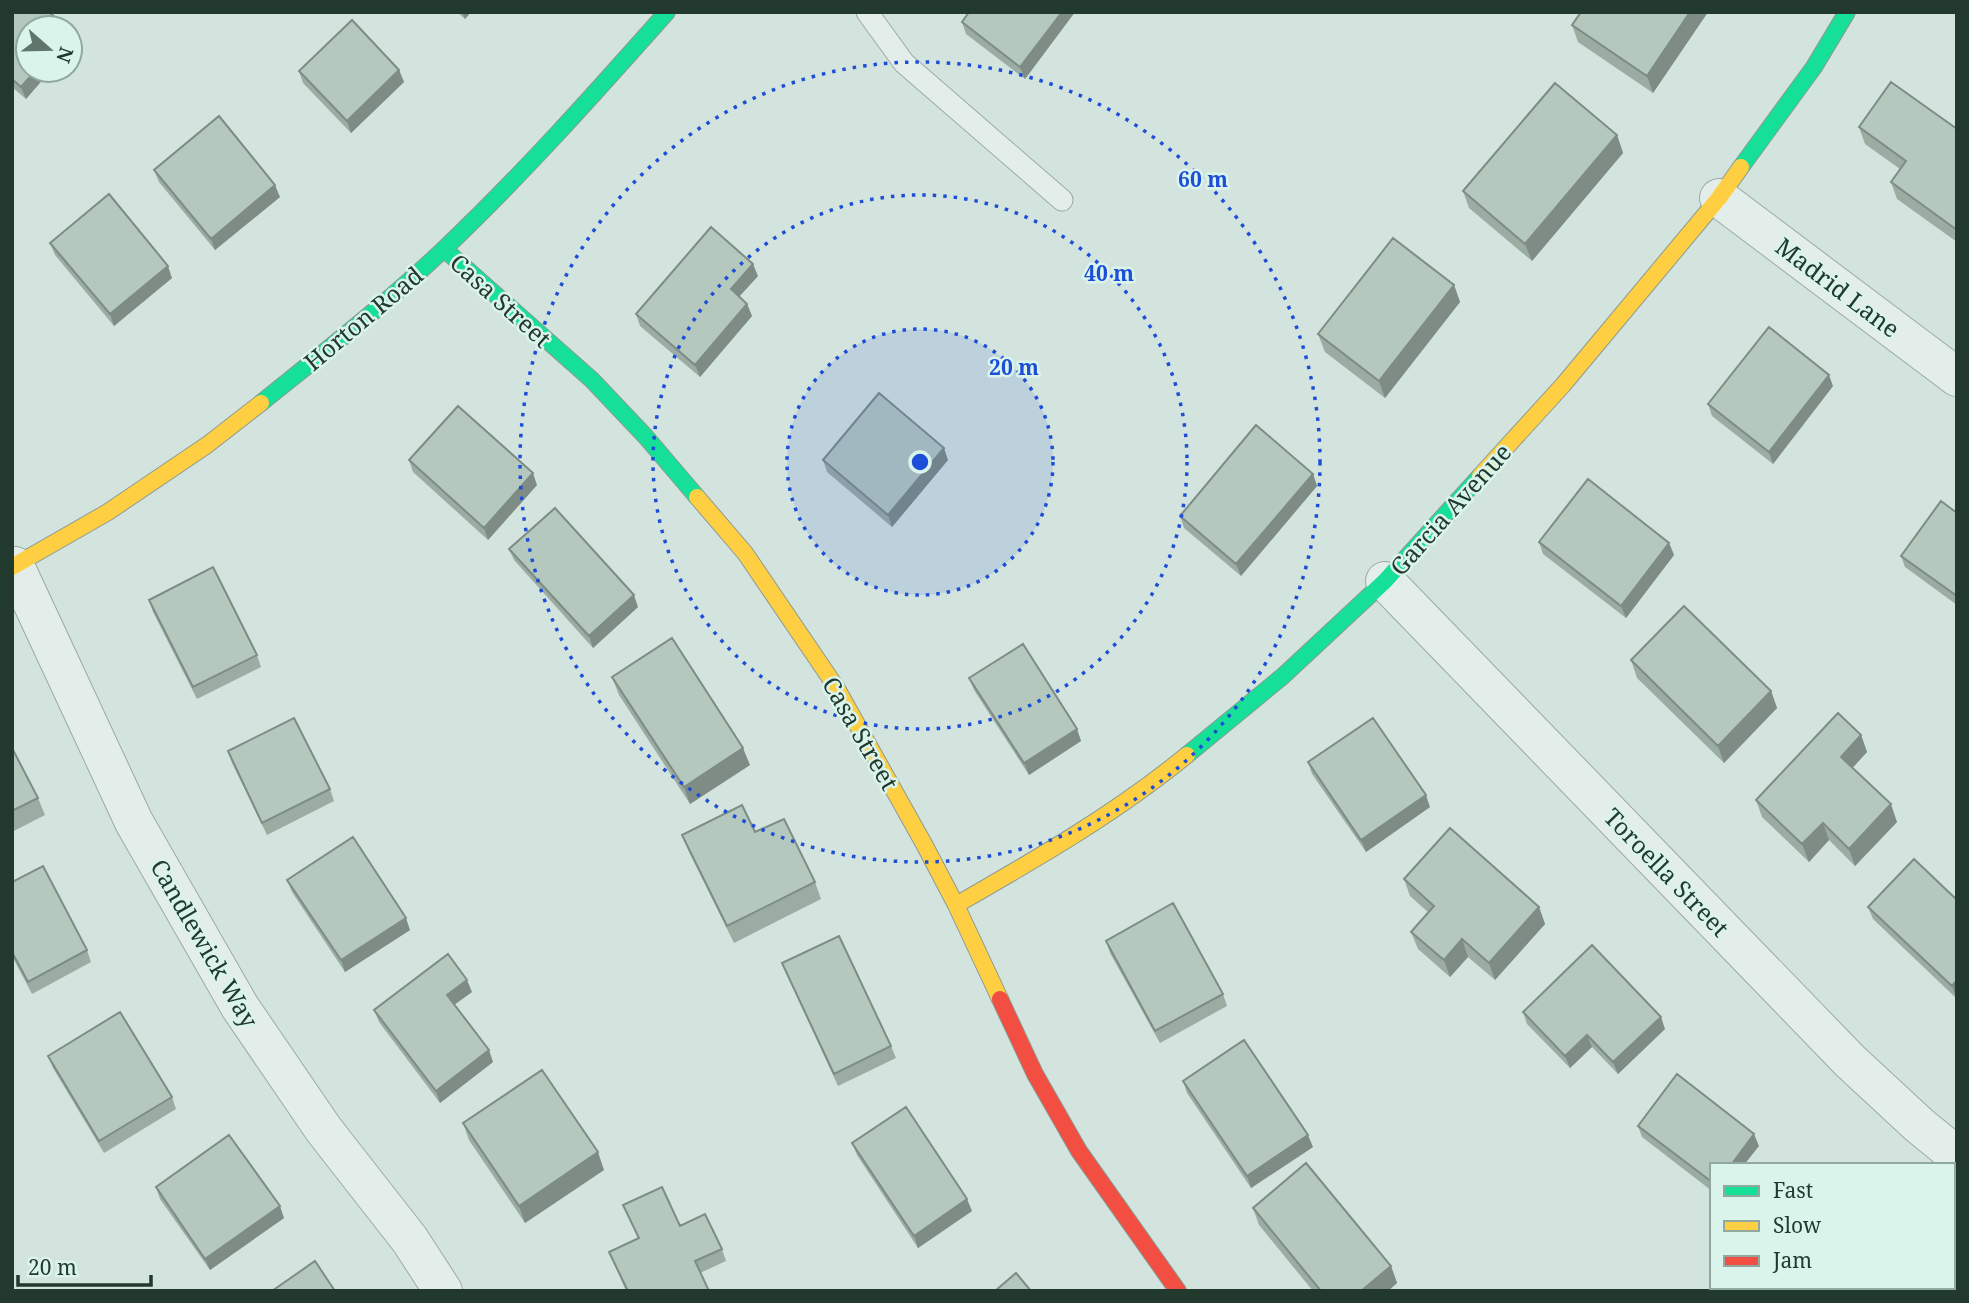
<svg xmlns="http://www.w3.org/2000/svg" width="1969" height="1303" viewBox="0 0 1969 1303" font-family="'Noto Serif',serif">
  <style>
    .lines { fill: none; stroke-linecap: round; stroke-linejoin: round }
    .lane-casing { stroke: #9baaa4; stroke-width: 23 }
    .street-casing { stroke: #9baaa4; stroke-width: 40 }
    .fast-casing { stroke: #8a9a93; stroke-width: 18 }
    .slow-casing { stroke: #8a9a93; stroke-width: 18 }
    .jam-casing { stroke: #8a9a93; stroke-width: 18 }
    .lane { stroke: #e3edea; stroke-width: 21 }
    .street { stroke: #e3edea; stroke-width: 38 }
    .fast { stroke: #16e098; stroke-width: 16 }
    .slow { stroke: #ffcf43; stroke-width: 16 }
    .jam { stroke: #f24e42; stroke-width: 16 }
    .wall { fill: #9baca3 }
    .shaded-wall { fill: #7e8c85 }
    .building { fill: #b4c8be; stroke: #7e8c85; stroke-width: 2 }
    .ring { fill: none; stroke: #1d4ed8; stroke-width: 3.5; stroke-dasharray: 3.5 7 }
    .labels { text-anchor: middle; dominant-baseline: central; stroke-width: 5; stroke-linejoin: round; paint-order: stroke }
    .street-label { font-size: 24px; fill: #22392d; stroke: #daf4ec }
    .centre { fill: #1d4ed8; stroke: #daf4ec; stroke-width: 3.5 }
    .ring-label { font-size: 21px; text-anchor: middle; font-weight: bold; fill: #1d4ed8; stroke: #daf4ec; stroke-width: 5; stroke-linejoin: round; paint-order: stroke }
  </style>
  <rect width="100%" height="100%" fill="#d3e4de"/>
  <g class="lines">
    <g class="lane-casing">
      <path id="lane" d="M867,12L904,63L1062,200"/>
    </g>
    <g class="street-casing">
      <path id="street" d="M1719,198L1957,377
        M15,566L134,822L240,1007L324,1130L410,1240L443,1291
        M1385,581L1850,1061L1919,1125L1957,1156"/>
    </g>
    <g class="fast-casing">
      <path id="fast" d="M1741,167L1814,67L1847,12
        M444,249L592,380L646,437L697,497
        M261,403C323,353 387,303 444,249C523,174 595,93 667,12
        M1187,755L1283,676L1385,581L1480,476"/>
    </g>
    <g class="slow-casing">
      <path id="slow" d="M1480,476L1563,385L1719,198L1741,167
        M697,497L745,553L836,687L924,844L956,905L1000,999
        M12,567L108,512L207,445L261,403
        M956,905C1036,859 1115,814 1187,755"/>
    </g>
    <g class="jam-casing">
      <path id="jam" d="M1000,999L1035,1074L1079,1151L1178,1291"/>
    </g>
    <use href="#lane" class="lane"/>
    <use href="#street" class="street"/>
    <use href="#fast" class="fast"/>
    <use href="#slow" class="slow"/>
    <use href="#jam" class="jam"/>
  </g>
  <path class="wall" d="M12,12L28,70H51L26,99L12,87Z
    M457,12H471L465,19Z
    M969,12H1075L1025,79L966,34L962,22Z
    M1708,12L1653,93L1578,42L1572,25Z
    M399,70L404,82L351,133L303,83L299,71Z
    M1859,127L1957,129V242L1897,199L1891,182L1900,169L1865,144Z
    M1617,135L1623,153L1532,261L1469,208L1463,191Z
    M154,170L280,197L215,250L159,182Z
    M50,243L172,278L114,326L55,255Z
    M758,276L739,297L747,304L752,316L700,377L640,326L636,314Z
    M1454,285L1460,302L1385,398L1325,352L1318,334Z
    M1833,386L1773,464L1712,416L1708,404Z
    M409,460L537,485L488,540L413,472Z
    M823,460H948L892,527L827,472Z
    M1313,474L1317,486L1241,576L1184,528L1180,516Z
    M1957,513V605L1905,567L1901,556Z
    M1539,542L1669,543L1674,555L1626,618L1543,554Z
    M509,549L638,607L593,648L514,560Z
    M149,600L257,655L261,667L197,699L153,612Z
    M1631,660L1771,691L1777,708L1724,763L1637,678Z
    M612,677L750,765L690,804L619,695Z
    M969,678L1077,729L1081,741L1029,775L974,690Z
    M1861,735L1867,752L1852,768L1897,822L1855,866L1829,840L1809,862L1762,817L1756,800Z
    M12,748L38,798L45,815L12,832Z
    M228,751L330,789L334,801L267,835L232,763Z
    M1308,762L1430,807L1366,852L1312,774Z
    M755,832L815,882L821,899L734,943L689,852L682,835Z
    M1914,859L1956,998L1873,919L1868,907Z
    M1404,879L1539,907L1545,924L1495,980L1468,957L1450,977L1418,949L1411,932L1428,912L1410,896Z
    M287,880L410,930L345,972L292,892Z
    M12,882L87,950L91,962L32,994L12,956Z
    M1106,941L1223,994L1227,1006L1160,1043L1110,953Z
    M782,963L891,1046L896,1058L838,1086L787,975Z
    M472,992L454,1005L493,1062L440,1103L379,1022L374,1010Z
    M1523,1012L1665,1029L1618,1074L1592,1047L1570,1068L1527,1024Z
    M48,1056L172,1097L176,1109L104,1153L53,1068Z
    M1183,1081L1313,1147L1251,1188L1187,1093Z
    M463,1123L604,1170L525,1223L469,1140Z
    M1638,1126L1759,1146L1712,1165V1191L1642,1137Z
    M852,1143L972,1211L918,1248L857,1155Z
    M156,1187L284,1218L210,1270L160,1199Z
    M623,1205L722,1249L726,1261L700,1273L709,1291H626L609,1252L638,1238Z
    M1253,1208L1391,1266L1397,1283L1388,1291H1313L1259,1225Z
    M1801,1287H1874L1871,1291H1806Z"/>
  <path class="shaded-wall" d="M462,12H471L465,19Z
    M1062,12H1075L1025,79L1020,67Z
    M1690,12H1708L1653,93L1647,76Z
    M71,31L75,43L70,49V32Z
    M36,70H51L26,99L21,87Z
    M399,70L404,82L351,133L347,121Z
    M1617,135L1623,153L1532,261L1525,244Z
    M275,185L280,197L215,250L211,239Z
    M753,264L758,276L735,301L731,289Z
    M168,266L172,278L114,326L110,314Z
    M1454,285L1460,302L1385,398L1379,381Z
    M747,304L752,316L700,377L695,365Z
    M1829,375L1833,386L1773,464L1769,452Z
    M944,448L948,460L892,527L888,515Z
    M533,473L537,485L488,540L484,528Z
    M1313,474L1317,486L1241,576L1236,564Z
    M1669,543L1674,555L1626,618L1621,606Z
    M634,595L638,607L593,648L589,636Z
    M1771,691L1777,708L1724,763L1718,746Z
    M1077,729L1081,741L1029,775L1024,763Z
    M1861,735L1867,752L1847,774L1841,757Z
    M743,748L750,765L690,804L684,787Z
    M1426,795L1430,807L1366,852L1361,840Z
    M1891,804L1897,822L1855,866L1849,849Z
    M1823,823L1829,840L1809,862L1802,844Z
    M1539,907L1545,924L1495,980L1489,963Z
    M406,918L410,930L345,972L341,960Z
    M1462,939L1468,957L1450,977L1444,960Z
    M467,980L472,992L451,1007L447,995Z
    M1957,980V997L1956,998L1952,986Z
    M1661,1017L1665,1029L1618,1074L1613,1062Z
    M1587,1035L1592,1047L1570,1068L1565,1056Z
    M489,1050L493,1062L440,1103L436,1091Z
    M1754,1134L1759,1146L1744,1165H1731Z
    M1308,1135L1313,1147L1251,1188L1247,1176Z
    M598,1152L604,1170L525,1223L519,1206Z
    M967,1199L972,1211L918,1248L914,1236Z
    M280,1206L284,1218L210,1270L205,1259Z
    M1391,1266L1397,1283L1388,1291H1361Z
    M1860,1287H1874L1871,1291H1857Z"/>
  <path class="building" d="M12,12H49L67,28H28V70H36L21,87L12,79Z
    M969,12H1062L1020,67L962,22Z
    M1581,12H1690L1647,76L1572,25Z
    M352,20L399,70L347,121L299,71Z
    M1891,82L1957,129V230L1891,182L1906,161L1859,127Z
    M1555,83L1617,135L1525,244L1463,191Z
    M219,116L275,185L211,239L154,170Z
    M109,194L168,266L110,314L50,243Z
    M711,227L753,264L731,289L747,304L695,365L636,314Z
    M1393,238L1454,285L1379,381L1318,334Z
    M1769,327L1829,375L1769,452L1708,404Z
    M879,393L944,448L888,515L823,460Z
    M458,406L533,473L484,528L409,460Z
    M1256,425L1313,474L1236,564L1180,516Z
    M1588,479L1669,543L1621,606L1539,542Z
    M1941,501L1957,513V596L1901,556Z
    M555,508L634,595L589,636L509,549Z
    M213,567L257,655L193,687L149,600Z
    M1684,606L1771,691L1718,746L1631,660Z
    M672,638L743,748L684,787L612,677Z
    M1023,644L1077,729L1024,763L969,678Z
    M1838,713L1861,735L1841,757L1891,804L1849,849L1823,823L1802,844L1756,800Z
    M294,718L330,789L262,823L228,751Z
    M1373,718L1426,795L1361,840L1308,762Z
    M12,748L38,798L12,811Z
    M742,805L755,832L784,819L815,882L727,926L682,835Z
    M1450,828L1539,907L1489,963L1462,939L1444,960L1411,932L1434,906L1404,879Z
    M353,837L406,918L341,960L287,880Z
    M1914,859L1957,900V980L1952,986L1868,907Z
    M43,866L87,950L28,982L12,952V882Z
    M1173,903L1223,994L1155,1031L1106,941Z
    M839,936L891,1046L834,1074L782,963Z
    M1592,945L1661,1017L1613,1062L1587,1035L1565,1056L1523,1012Z
    M448,954L467,980L447,995L489,1050L436,1091L374,1010Z
    M120,1012L172,1097L99,1141L48,1056Z
    M1244,1040L1308,1135L1247,1176L1183,1081Z
    M542,1070L598,1152L519,1206L463,1123Z
    M1677,1074L1754,1134L1731,1165H1712V1182L1638,1126Z
    M906,1107L967,1199L914,1236L852,1143Z
    M229,1135L280,1206L205,1259L156,1187Z
    M1306,1163L1391,1266L1361,1291H1321L1253,1208Z
    M662,1187L680,1226L705,1214L722,1249L695,1261L709,1291H628L609,1252L639,1238L623,1205Z
    M315,1261L335,1291H272Z
    M1016,1273L1031,1291H995Z
    M1811,1287H1860L1857,1291H1815Z
    M1908,1287H1940L1946,1291H1906Z"/>
  <circle cx="920" cy="462" r="133" fill="#1d4ed8" fill-opacity=".12"/>
  <g class="ring">
    <circle cx="920" cy="462" r="133"/>
    <circle cx="920" cy="462" r="267"/>
    <circle cx="920" cy="462" r="400"/>
  </g>
  <g class="labels">
    <g class="street-label">
      <text transform="translate(1838 287) rotate(37)">Madrid Lane</text>
      <text transform="translate(501 300) rotate(42)">Casa Street</text>
      <text transform="translate(363 318) rotate(-40)">Horton Road</text>
      <text transform="translate(1450 509) rotate(-48)">Garcia Avenue</text>
      <text transform="translate(861 733) rotate(60)">Casa Street</text>
      <text transform="translate(1667 872) rotate(46)">Toroella Street</text>
      <text transform="translate(205 943) rotate(60)">Candlewick Way</text>
    </g>
  </g>
  <circle cx="920" cy="462" r="10" class="centre"/>
  <g class="ring-label">
    <text x="1203" y="187">60 m</text>
    <text x="1109" y="281">40 m</text>
    <text x="1014" y="375">20 m</text>
  </g>
  <rect width="1969" height="1303" fill="none" stroke="#22392d" stroke-width="28"/>
  <rect x="1710" y="1163" width="245" height="126" fill="#daf4ec" stroke="#90a9a0" stroke-width="2"/>
  <rect x="1724" y="1186" width="35" height="10" fill="#16e098" stroke="#90a9a0" stroke-width="2"/>
  <text x="1773" y="1198" font-size="21" fill="#22392d">Fast</text>
  <rect x="1724" y="1221" width="35" height="10" fill="#ffcf43" stroke="#90a9a0" stroke-width="2"/>
  <text x="1773" y="1233" font-size="21" fill="#22392d">Slow</text>
  <rect x="1724" y="1256" width="35" height="10" fill="#f24e42" stroke="#90a9a0" stroke-width="2"/>
  <text x="1773" y="1268" font-size="21" fill="#22392d">Jam</text>
  <g transform="translate(49 49) rotate(110)"><circle r="33" fill="#daf4ec" stroke="#90a9a0" stroke-width="2"/>
  <path d="M0-5L12 26L0 18L-12 26Z" fill="#60756b"/>
  <text y="-10" font-size="19" font-weight="bold" text-anchor="middle" fill="#22392d">N</text>
  </g>
  <path d="M18 1275v10h133v-10" fill="none" stroke="#22392d" stroke-width="3.5"/>
  <text x="28" y="1275" font-size="21" fill="#22392d" stroke="#daf4ec" stroke-width="5" paint-order="stroke">20 m</text>
</svg>
